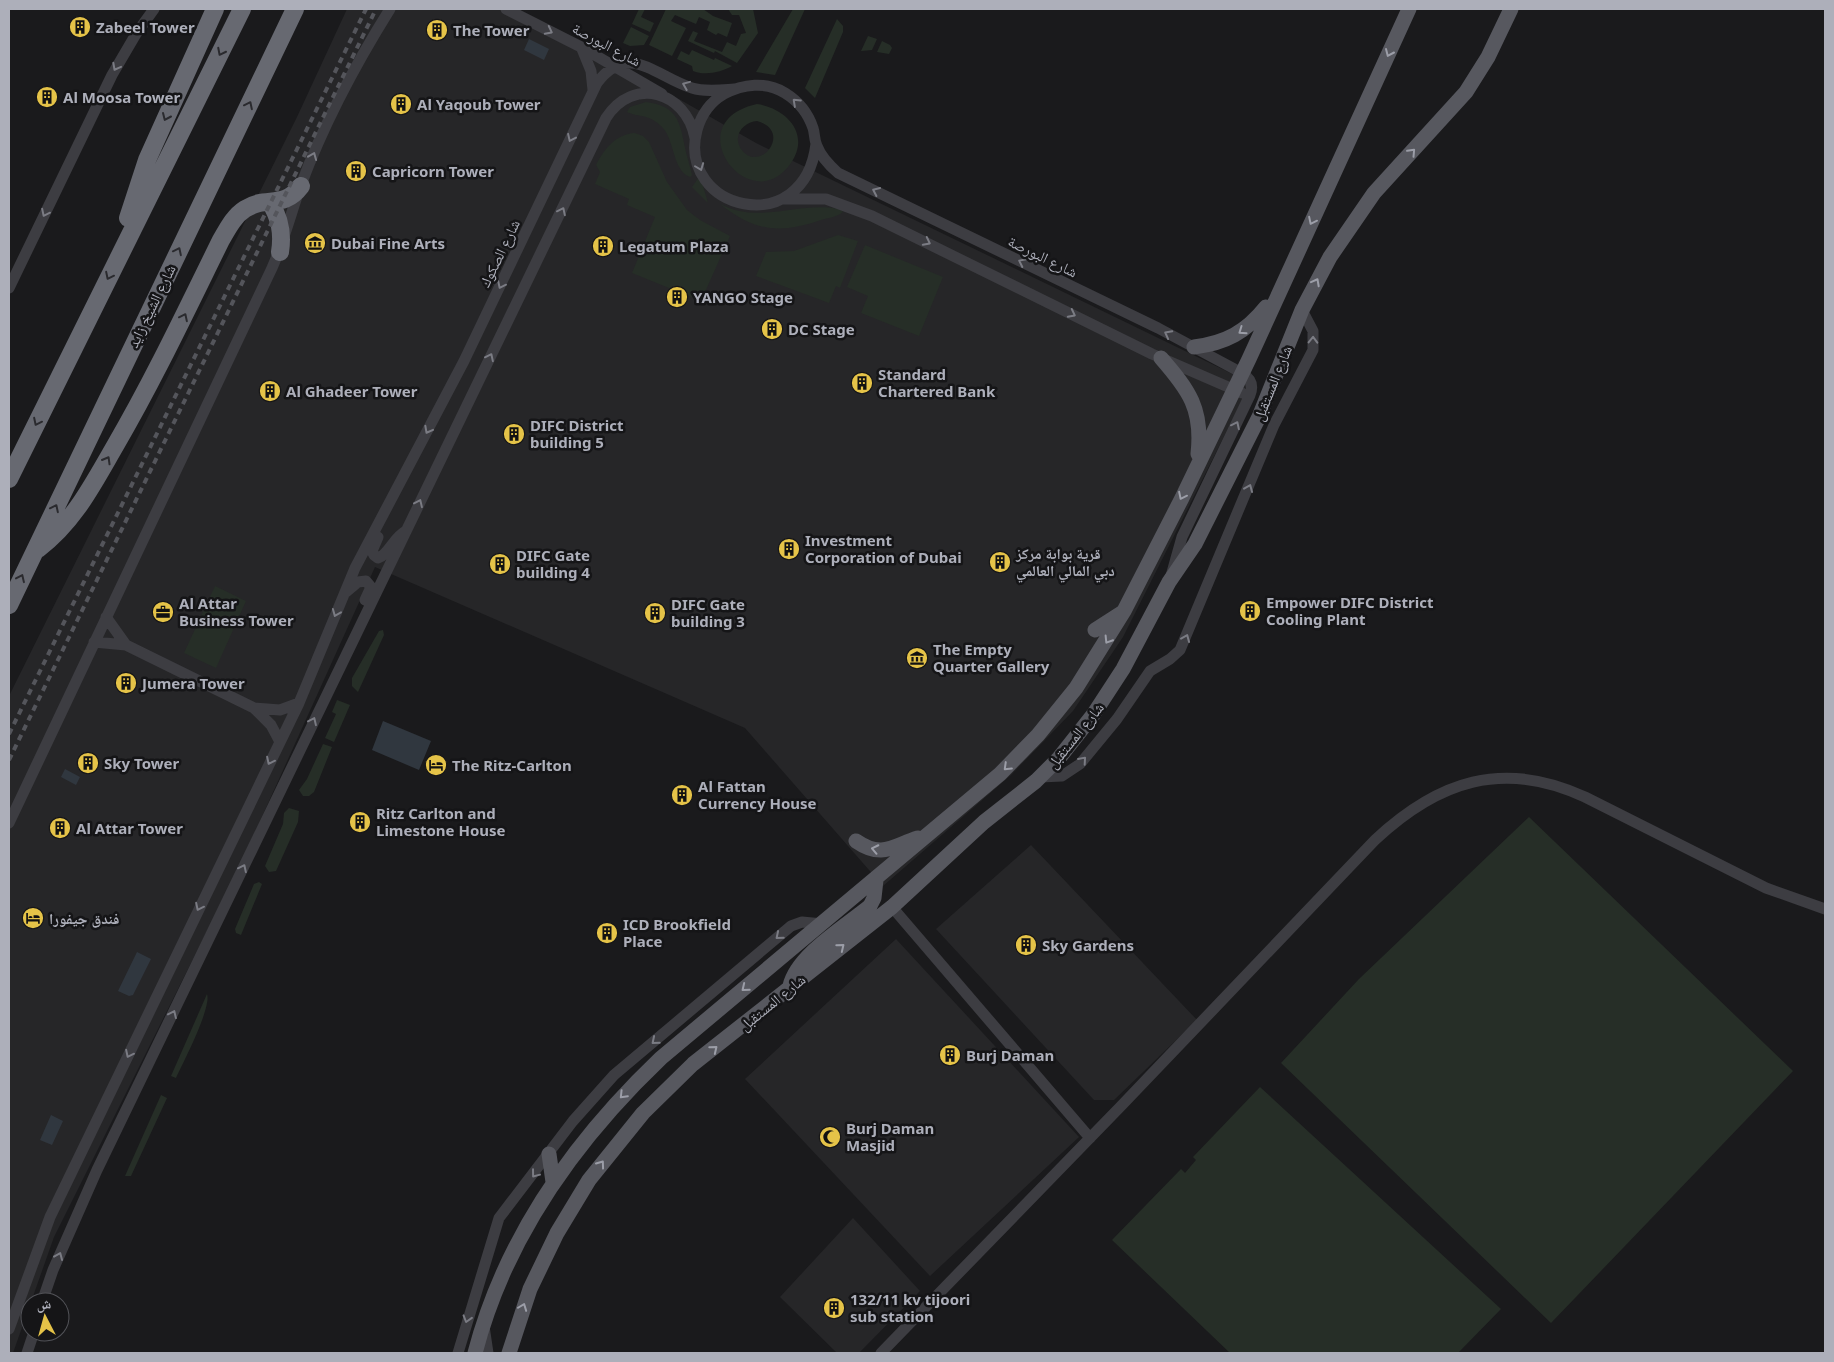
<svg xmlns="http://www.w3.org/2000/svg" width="1834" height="1362" viewBox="0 0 1834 1362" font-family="'Noto Sans','Noto Naskh Arabic',sans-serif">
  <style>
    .built { fill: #262628 }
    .green { fill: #262e27; fill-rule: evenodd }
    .water { fill: #30373f }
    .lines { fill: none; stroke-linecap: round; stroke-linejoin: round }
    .minor { stroke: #3d3d42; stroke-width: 11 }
    .major { stroke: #57585f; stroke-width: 15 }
    .highway { stroke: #676971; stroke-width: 18 }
    .rail { stroke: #54555b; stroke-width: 4; stroke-dasharray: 6 5; stroke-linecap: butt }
    .oneway { stroke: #7b7c84 }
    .oneway2 { stroke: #2a2a2e }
    .oneway3 { stroke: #9c9ea8 }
    .labels { text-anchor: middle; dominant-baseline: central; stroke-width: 5; stroke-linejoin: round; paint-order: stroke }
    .poi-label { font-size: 15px; font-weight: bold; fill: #adafba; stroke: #151517; text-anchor: start }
    .street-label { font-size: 15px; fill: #adafba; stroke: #151517 }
  </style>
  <rect width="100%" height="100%" fill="#1a1a1c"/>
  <path class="built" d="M347,9H503L607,58L756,143L1251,383L1123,637L1073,711L1011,775L883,886L745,728L375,567L241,863L54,1237L13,1353H9V696L297,117Z
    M1031,845L1197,1020L1114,1100H1094L936,929Z
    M896,939L1079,1137L930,1276L745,1079Z
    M853,1218L920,1291L859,1353H837L780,1297Z"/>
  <path class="green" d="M639,9H645L641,17L654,23L650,32L632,24Z
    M666,9H703L713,16L732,23L727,37L718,33L716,35L707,30L710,22L699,17L696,24L675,15L671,21L686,28L672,56L649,45Z
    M728,9H753L758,33L737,63L715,51L714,53L688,41L693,31L698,33L694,41L722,52L727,42L736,46L741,34L746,33L739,15H732Z
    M793,9H805L775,75L756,72Z
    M837,19L843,26V32L815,98L805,88Z
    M631,27L649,36L644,45L630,46L623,43Z
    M868,36L877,39L872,50L861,51Z
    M882,41L890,45L892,48L889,54L877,52Z
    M692,50L714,60L715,58L732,66C722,72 705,76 693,71L692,66L677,59L681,51L689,55Z
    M646,102C677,106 680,121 685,148C687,157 690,166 692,175L690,177C672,170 675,140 662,127C648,113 640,118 627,112L630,107Z
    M757,104C786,108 811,134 791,163C750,222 675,122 757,104ZM757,121C794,131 759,175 741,149C732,135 744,122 757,121Z
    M635,133L643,136L649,142L667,182L687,210L700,220L730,236L701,301L632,273L655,217L627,205L629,199L595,184L600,172L596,165C604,149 616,134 635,133Z
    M699,177L701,179L708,203L692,187Z
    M720,204C760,225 798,201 840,209L843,212C837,217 828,218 821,220C780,234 755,232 720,204Z
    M838,235L858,241L840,288L836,286L829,303L756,276L766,252L794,251Z
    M865,245L943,277L919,336L861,313L868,296L847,287Z
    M215,586L246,601L216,668L184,653Z
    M383,630L384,635L358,692L352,686V678L379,631Z
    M337,700L350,705L334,742L325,738L336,714L332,712Z
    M323,744L332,747L314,792L309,796H303L299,790L307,779Z
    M289,808L299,811L298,822L276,871L269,872L265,866L283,824L284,813Z
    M1529,817L1793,1071L1551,1323L1281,1063L1359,979Z
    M259,882L262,884L241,935L236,933L235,929L254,884Z
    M207,994C212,1007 183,1063 176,1078L171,1076Z
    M1260,1087L1501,1309L1458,1353H1230L1112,1240L1181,1169L1185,1173L1196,1160L1193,1157Z
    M161,1095L167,1098L131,1176H125Z"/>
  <path class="water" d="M529,39L549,49L544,60L524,50Z
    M383,721L431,741L419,770L372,750Z
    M65,769L80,777L76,785L61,777Z
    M137,952L151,959L133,995L129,996L118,991Z
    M51,1115L63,1121L52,1145L40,1140Z"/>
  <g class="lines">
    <path class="minor" d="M506,9L581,47L662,94
      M582,49L591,71L593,90
      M816,144C804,242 676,210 697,130C701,116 710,102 724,94C743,84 766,81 785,93C798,101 808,113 813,128C815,134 814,140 817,146C821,157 829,165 838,173L1158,328L1242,373C1250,378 1254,385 1250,395L1182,537L1171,576
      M784,199H826L872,216L1152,354L1242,393
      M9,288L112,75L136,34L154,9
      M378,537L372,551L374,555L378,558C388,555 394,537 406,531
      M346,592L358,582L366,581L371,587L365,600
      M106,617L126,645
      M94,642L126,645L254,708L271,725L280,742
      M254,708L280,710L299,703
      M1040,777L1062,776L1080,764L1117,719L1150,671L1170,659L1180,650L1274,425L1313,350V331L1302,310
      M9,823L272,268C284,241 291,213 301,185C324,123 355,65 390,9
      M892,907L1090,1138
      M42,1302L53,1270L97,1170L606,118C633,76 686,91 695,138
      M484,1326L488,1353
      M9,1329L50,1217L299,703L355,568L464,361L597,83C628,41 655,76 692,88C705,92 720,90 734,89
      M27,1353L34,1332
      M458,1353L499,1218L573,1121L614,1075L791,926L802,922L823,924
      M881,1353L1122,1105L1375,840C1438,781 1503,759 1585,797L1766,888L1825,909"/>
    <path class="major" d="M1194,347C1226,343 1246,332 1266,307
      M1161,358C1189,390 1203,409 1198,454
      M1095,630L1123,612
      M856,841C882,859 893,846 918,838
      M790,986C797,955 846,926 870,906L874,898L876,880
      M549,1154L553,1182
      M475,1353C505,1238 576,1139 661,1058L1000,774L1038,735L1076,688L1124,611L1182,498L1249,359L1409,9
      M509,1353L530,1289L557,1233L589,1180L643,1113L693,1064L892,907L984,822L1036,781L1059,758L1093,715L1123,669L1169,582L1195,544L1259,417L1302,310L1330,257L1374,193L1466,92L1488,57L1511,9"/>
    <path class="highway" d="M270,202C280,218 283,233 280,252
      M128,218L147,160L215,9
      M9,479L242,9
      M38,549C74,522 93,484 115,446C154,379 187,309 221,240C228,228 234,216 245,209C267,195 283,210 301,186
      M9,605L295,9"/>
    <path class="rail" d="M9,734L366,9
      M9,760L376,9"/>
  </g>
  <defs><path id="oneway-chevron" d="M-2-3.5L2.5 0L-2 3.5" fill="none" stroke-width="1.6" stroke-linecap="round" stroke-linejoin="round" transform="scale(1.25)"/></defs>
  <g class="oneway">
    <use href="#oneway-chevron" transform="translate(549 31) rotate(27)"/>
    <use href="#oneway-chevron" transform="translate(116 67) rotate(118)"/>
    <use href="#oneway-chevron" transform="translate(686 85) rotate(-158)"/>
    <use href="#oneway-chevron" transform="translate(796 102) rotate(-137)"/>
    <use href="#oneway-chevron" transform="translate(571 138) rotate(115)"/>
    <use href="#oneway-chevron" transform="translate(313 156) rotate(-68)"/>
    <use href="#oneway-chevron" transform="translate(700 167) rotate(69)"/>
    <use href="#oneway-chevron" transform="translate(876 191) rotate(-155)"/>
    <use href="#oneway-chevron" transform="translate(562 211) rotate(-64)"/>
    <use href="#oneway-chevron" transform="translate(45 213) rotate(116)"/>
    <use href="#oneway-chevron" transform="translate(927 242) rotate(27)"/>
    <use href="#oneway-chevron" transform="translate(1022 262) rotate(-154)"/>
    <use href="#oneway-chevron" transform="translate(501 285) rotate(116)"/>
    <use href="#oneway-chevron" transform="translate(1072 314) rotate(27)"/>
    <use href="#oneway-chevron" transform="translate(1168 334) rotate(-152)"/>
    <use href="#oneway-chevron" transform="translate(1313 340) rotate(-89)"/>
    <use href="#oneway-chevron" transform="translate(490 357) rotate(-64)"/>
    <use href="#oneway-chevron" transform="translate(1236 425) rotate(-64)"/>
    <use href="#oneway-chevron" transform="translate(428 430) rotate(118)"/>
    <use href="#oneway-chevron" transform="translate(1249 488) rotate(-67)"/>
    <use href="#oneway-chevron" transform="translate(419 503) rotate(-65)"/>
    <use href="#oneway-chevron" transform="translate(336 613) rotate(112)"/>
    <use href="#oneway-chevron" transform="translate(1186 638) rotate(-67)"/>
    <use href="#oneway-chevron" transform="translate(313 721) rotate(-65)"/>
    <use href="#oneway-chevron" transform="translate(1083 760) rotate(-49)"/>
    <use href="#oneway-chevron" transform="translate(270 761) rotate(116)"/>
    <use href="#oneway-chevron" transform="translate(243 868) rotate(-64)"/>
    <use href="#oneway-chevron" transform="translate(199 907) rotate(116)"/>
    <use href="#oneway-chevron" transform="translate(779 936) rotate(140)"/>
    <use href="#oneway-chevron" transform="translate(173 1014) rotate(-65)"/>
    <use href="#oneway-chevron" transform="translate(655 1041) rotate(140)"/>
    <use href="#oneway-chevron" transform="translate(129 1054) rotate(116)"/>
    <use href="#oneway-chevron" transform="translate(535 1174) rotate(127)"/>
    <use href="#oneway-chevron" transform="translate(59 1256) rotate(-67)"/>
    <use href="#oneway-chevron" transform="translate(467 1319) rotate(107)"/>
  </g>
  <g class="oneway2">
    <use href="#oneway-chevron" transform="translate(221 52) rotate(117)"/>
    <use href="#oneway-chevron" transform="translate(249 105) rotate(-64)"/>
    <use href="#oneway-chevron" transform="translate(166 117) rotate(114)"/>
    <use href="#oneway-chevron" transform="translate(178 251) rotate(-64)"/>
    <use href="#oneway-chevron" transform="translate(109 276) rotate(116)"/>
    <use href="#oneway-chevron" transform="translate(184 317) rotate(-64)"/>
    <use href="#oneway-chevron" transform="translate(37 422) rotate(116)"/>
    <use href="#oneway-chevron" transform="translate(107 460) rotate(-60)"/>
    <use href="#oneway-chevron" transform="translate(55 508) rotate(-64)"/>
    <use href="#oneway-chevron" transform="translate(21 578) rotate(-65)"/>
  </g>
  <g class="oneway3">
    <use href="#oneway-chevron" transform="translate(1389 53) rotate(114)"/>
    <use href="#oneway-chevron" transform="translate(1412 152) rotate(-47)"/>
    <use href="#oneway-chevron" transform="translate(1312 221) rotate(116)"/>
    <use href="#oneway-chevron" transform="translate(1316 282) rotate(-62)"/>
    <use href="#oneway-chevron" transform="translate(1242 331) rotate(145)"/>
    <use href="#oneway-chevron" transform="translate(1182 496) rotate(116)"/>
    <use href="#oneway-chevron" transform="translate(1108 640) rotate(122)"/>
    <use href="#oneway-chevron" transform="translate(1007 767) rotate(136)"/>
    <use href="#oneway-chevron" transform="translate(875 849) rotate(-168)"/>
    <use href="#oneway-chevron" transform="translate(841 947) rotate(-39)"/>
    <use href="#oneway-chevron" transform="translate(745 988) rotate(141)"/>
    <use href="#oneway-chevron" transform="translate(714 1049) rotate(-39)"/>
    <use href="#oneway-chevron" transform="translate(623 1095) rotate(134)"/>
    <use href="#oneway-chevron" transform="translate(601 1164) rotate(-54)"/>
    <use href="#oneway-chevron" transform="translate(523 1307) rotate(-69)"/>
  </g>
  <defs>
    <g id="building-disc" transform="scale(1.125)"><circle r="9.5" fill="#e5c348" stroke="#151517"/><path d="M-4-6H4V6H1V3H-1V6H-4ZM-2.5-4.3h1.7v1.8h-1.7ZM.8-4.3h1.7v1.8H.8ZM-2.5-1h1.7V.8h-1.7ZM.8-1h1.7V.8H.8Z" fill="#111"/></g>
    <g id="museum-disc" transform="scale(1.125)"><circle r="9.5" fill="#e5c348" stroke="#151517"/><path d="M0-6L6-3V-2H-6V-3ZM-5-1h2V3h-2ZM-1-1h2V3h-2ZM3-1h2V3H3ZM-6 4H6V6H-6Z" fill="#111"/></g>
    <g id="office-disc" transform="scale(1.125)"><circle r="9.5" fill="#e5c348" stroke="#151517"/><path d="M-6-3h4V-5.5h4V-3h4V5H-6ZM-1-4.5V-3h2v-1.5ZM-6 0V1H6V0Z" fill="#111"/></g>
    <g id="hotel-disc" transform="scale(1.125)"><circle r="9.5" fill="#e5c348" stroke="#151517"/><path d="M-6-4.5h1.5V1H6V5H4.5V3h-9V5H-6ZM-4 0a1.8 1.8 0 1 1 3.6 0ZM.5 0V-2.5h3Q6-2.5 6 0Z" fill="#111"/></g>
    <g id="mosque-disc" transform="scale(1.125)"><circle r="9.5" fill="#e5c348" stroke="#151517"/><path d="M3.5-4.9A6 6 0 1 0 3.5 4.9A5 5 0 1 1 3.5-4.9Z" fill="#111"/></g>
  </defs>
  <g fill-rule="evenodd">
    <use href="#building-disc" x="80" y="27"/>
    <use href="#building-disc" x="437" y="30"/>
    <use href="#building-disc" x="47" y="97"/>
    <use href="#building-disc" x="401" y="104"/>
    <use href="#building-disc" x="356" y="171"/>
    <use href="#museum-disc" x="315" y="243"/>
    <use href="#building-disc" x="603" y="246"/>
    <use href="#building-disc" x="677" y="297"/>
    <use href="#building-disc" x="772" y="329"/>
    <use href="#building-disc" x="862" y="383"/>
    <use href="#building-disc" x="270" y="391"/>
    <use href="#building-disc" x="514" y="434"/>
    <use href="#building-disc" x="789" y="549"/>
    <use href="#building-disc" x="1000" y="562"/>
    <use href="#building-disc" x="500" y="564"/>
    <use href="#building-disc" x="1250" y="611"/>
    <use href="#office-disc" x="163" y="612"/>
    <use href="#building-disc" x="655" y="613"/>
    <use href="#museum-disc" x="917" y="658"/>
    <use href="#building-disc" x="126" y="683"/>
    <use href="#building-disc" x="88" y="763"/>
    <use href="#hotel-disc" x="436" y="765"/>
    <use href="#building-disc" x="682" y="795"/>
    <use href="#building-disc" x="360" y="822"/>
    <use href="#building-disc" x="60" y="828"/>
    <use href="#hotel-disc" x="33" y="918"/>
    <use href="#building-disc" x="607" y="933"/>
    <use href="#building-disc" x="1026" y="945"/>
    <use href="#building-disc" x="950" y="1055"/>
    <use href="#mosque-disc" x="830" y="1137"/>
    <use href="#building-disc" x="834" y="1308"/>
  </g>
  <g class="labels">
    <g class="poi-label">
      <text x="96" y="27">Zabeel Tower</text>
      <text x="453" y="30">The Tower</text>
      <text x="63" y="97">Al Moosa Tower</text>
      <text x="417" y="104">Al Yaqoub Tower</text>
      <text x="372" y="171">Capricorn Tower</text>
      <text x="331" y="243">Dubai Fine Arts</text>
      <text x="619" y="246">Legatum Plaza</text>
      <text x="693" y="297">YANGO Stage</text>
      <text x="788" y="329">DC Stage</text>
      <text x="878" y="374">Standard<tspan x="878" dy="17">Chartered Bank</tspan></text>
      <text x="286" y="391">Al Ghadeer Tower</text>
      <text x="530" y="425">DIFC District<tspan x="530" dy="17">building 5</tspan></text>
      <text x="805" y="540">Investment<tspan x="805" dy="17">Corporation of Dubai</tspan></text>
      <text x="1016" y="553">قرية بوابة مركز<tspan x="1016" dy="17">دبي المالي العالمي</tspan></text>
      <text x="516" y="555">DIFC Gate<tspan x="516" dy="17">building 4</tspan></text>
      <text x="1266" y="602">Empower DIFC District<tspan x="1266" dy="17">Cooling Plant</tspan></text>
      <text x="179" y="603">Al Attar<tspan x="179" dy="17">Business Tower</tspan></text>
      <text x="671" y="604">DIFC Gate<tspan x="671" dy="17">building 3</tspan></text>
      <text x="933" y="649">The Empty<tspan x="933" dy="17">Quarter Gallery</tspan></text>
      <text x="142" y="683">Jumera Tower</text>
      <text x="104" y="763">Sky Tower</text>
      <text x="452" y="765">The Ritz-Carlton</text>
      <text x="698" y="786">Al Fattan<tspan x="698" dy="17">Currency House</tspan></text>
      <text x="376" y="813">Ritz Carlton and<tspan x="376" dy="17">Limestone House</tspan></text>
      <text x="76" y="828">Al Attar Tower</text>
      <text x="49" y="918">فندق جيفورا</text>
      <text x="623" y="924">ICD Brookfield<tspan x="623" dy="17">Place</tspan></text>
      <text x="1042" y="945">Sky Gardens</text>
      <text x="966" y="1055">Burj Daman</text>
      <text x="846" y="1128">Burj Daman<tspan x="846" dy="17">Masjid</tspan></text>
      <text x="850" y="1299">132/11 kv tijoori<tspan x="850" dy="17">sub station</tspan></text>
    </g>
    <g class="street-label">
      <text transform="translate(607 44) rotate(28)">شارع البورصة</text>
      <text transform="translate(499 253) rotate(-64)">شارع الصكوك</text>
      <text transform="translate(1043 256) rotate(26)">شارع البورصة</text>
      <text transform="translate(151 306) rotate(-64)">شارع الشيخ زايد</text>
      <text transform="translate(1272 383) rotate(-68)">شارع المستقبل</text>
      <text transform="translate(1075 735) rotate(-51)">شارع المستقبل</text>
      <text transform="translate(772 1002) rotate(-39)">شارع المستقبل</text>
    </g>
  </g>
  <rect width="1834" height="1362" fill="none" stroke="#adafba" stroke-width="20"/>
  <g transform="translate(45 1317) rotate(354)"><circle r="24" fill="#151517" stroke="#525358"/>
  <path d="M0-4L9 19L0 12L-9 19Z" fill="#e5c348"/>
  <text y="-8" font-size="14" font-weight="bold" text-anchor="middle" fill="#adafba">ش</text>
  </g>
</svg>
